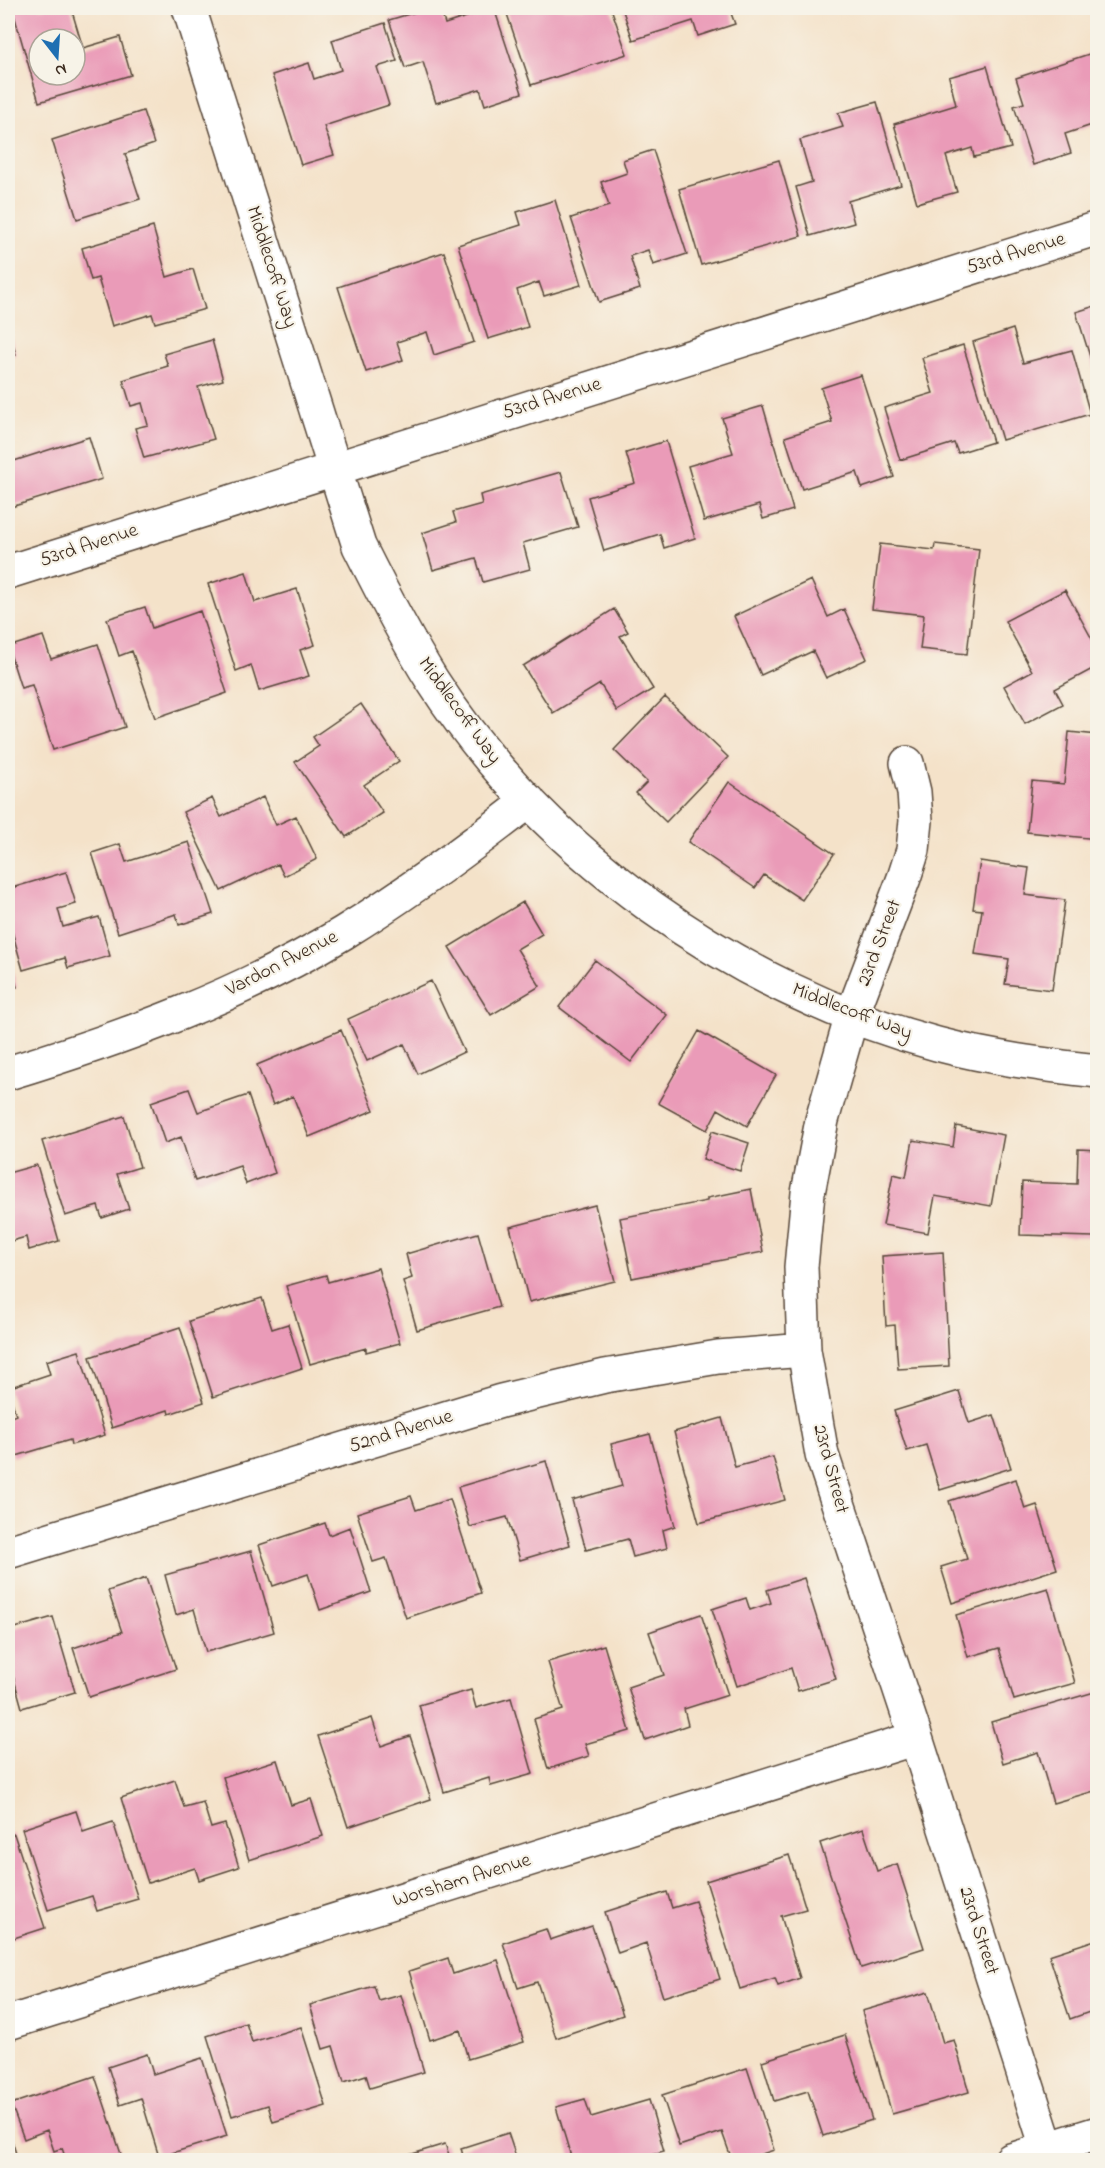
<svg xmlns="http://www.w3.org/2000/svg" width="1105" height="2168" viewBox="0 0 1105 2168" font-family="'Indie Flower',sans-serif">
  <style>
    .building { fill: #ea9bb8; fill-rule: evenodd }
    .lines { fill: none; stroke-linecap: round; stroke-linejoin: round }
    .street-casing { stroke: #574638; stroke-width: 36 }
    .street { stroke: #fff; stroke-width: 33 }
    .labels { text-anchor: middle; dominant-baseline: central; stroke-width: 4.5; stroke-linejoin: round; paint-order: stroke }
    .street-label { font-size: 20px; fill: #3b2a1e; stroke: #f7f3e8 }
  </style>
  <rect width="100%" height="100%" fill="#f7f3e8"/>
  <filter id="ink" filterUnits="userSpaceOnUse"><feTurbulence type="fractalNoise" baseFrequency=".0167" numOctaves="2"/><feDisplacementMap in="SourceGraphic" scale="12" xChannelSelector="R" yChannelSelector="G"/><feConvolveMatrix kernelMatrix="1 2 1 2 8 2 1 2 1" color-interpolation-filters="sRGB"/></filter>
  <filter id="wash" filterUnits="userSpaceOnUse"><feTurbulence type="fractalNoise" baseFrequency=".008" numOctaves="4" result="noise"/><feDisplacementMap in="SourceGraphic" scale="24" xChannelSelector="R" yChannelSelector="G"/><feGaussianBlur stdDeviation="1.35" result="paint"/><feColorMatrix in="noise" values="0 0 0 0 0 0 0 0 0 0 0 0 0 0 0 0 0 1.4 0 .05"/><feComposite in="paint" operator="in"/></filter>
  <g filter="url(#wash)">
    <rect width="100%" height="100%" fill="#f4e2c9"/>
    <g id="blocks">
      <path class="building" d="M23,8H71L83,48L120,37L131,75L39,102L13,11ZM39,39H75V75H39Z
        M429,8H440L445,24L494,8L522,93L485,105L480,89L436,103L423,62L405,68L389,20Z
        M505,8H611L627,54L531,85Z
        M622,8H729L735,24L698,36L693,21L633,40Z
        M385,23L397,61L377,67L389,105L324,126L334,155L301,165L272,75L309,63L314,79L341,70L332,40Z
        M1098,51V130L1095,124L1065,134L1071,153L1033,165L1014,106L1024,103L1016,78Z
        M987,66L1011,148L974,157L972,148L946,156L957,192L917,203L894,124L956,105L949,77Z
        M877,102L901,185L848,201L854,223L810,236L796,187L812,182L800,140L843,127L838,113Z
        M143,111L154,144L125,154L140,199L77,219L52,140Z
        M653,150L687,254L653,265L648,250L630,256L640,289L599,302L571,218L609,206L601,182L627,173L623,160Z
        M779,160L801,236L701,265L679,189Z
        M555,200L581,285L544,296L539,282L517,290L528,327L488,339L458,245L521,225L517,212Z
        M153,227L167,277L193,269L205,309L155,323L152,314L112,326L98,278L91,280L82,248Z
        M444,252L474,342L434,355L427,332L397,342L403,360L366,372L338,287Z
        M1098,305V379H1097L1076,312Z
        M8,327L16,355L8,357Z
        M1013,329L1023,363L1072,350L1090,414L1002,440L973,342Z
        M212,340L223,380L198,387L214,439L144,458L135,428L148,425L142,403L131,406L123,380L168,366L164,354Z
        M963,345L993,442L958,453L954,443L900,460L884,408L933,393L922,358Z
        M861,375L894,477L862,488L857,472L802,489L785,437L832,422L821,388Z
        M763,406L793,510L763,519L759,505L704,521L688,466L733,453L722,418Z
        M89,437L102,479L8,508V441L14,461Z
        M666,441L695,538L664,548L660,534L604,551L588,497L635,483L626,453Z
        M561,472L578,527L523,543L530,569L483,582L476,558L433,570L422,533L456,522L453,512L482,504L480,495Z
        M880,544L934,550L935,544L979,549L967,654L920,649L924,615L872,609Z
        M246,572L255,602L297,589L315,645L300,650L309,676L259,691L251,665L236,671L208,584Z
        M811,580L828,617L844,609L867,659L826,678L813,651L761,675L734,616Z
        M1065,590L1098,650V666L1055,689L1063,704L1025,724L1004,686L1032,671L1005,621Z
        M145,607L152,628L200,611L227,693L155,718L132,651L119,656L107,619Z
        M614,609L628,632L620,636L653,689L617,711L600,684L553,713L523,666Z
        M43,636L51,659L98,644L125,727L53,750L32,685L21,688L8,647Z
        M665,697L728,757L666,822L636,793L647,782L614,750Z
        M361,704L399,761L364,785L383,813L346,837L295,762L319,746L313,737Z
        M1069,732L1098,735V839L1027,832L1032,781L1064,784Z
        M729,782L834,854L802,900L764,875L755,888L688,842Z
        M263,797L276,825L296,816L317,859L284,876L278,864L221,891L183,812L212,798L221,817Z
        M189,842L213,914L179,925L176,914L118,933L92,853L120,844L126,862Z
        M980,861L1029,868L1025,895L1065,900L1052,990L1005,984L1009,959L975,954L982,910L973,909Z
        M66,872L76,904L58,909L63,927L99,917L110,956L68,968L65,958L23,970L8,917V889Z
        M523,902L542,934L517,949L540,986L491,1015L449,947Z
        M8,958L17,987L8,990Z
        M595,960L667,1015L631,1062L559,1007Z
        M431,981L464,1052L418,1074L404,1044L367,1061L348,1019Z
        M341,1030L374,1110L309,1137L293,1096L273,1105L257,1065Z
        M699,1031L776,1075L747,1126L718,1109L707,1130L658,1103Z
        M189,1089L198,1112L248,1095L275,1173L246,1184L240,1166L195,1181L181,1137L165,1143L151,1102Z
        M124,1116L140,1167L117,1174L129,1209L102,1218L98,1206L65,1216L42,1141Z
        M956,1126L1004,1135L991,1206L935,1196L928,1233L883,1225L893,1174L906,1177L913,1140L953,1147Z
        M712,1131L749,1143L740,1171L703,1159Z
        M1078,1149L1098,1150V1198H1095L1094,1237L1020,1235L1022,1182L1077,1184Z
        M37,1165L59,1241L29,1250L26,1237L8,1242V1173Z
        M751,1189L763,1252L632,1278L620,1218L707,1201V1198Z
        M595,1205L615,1281L529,1302L510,1227Z
        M478,1233L499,1307L417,1330L403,1281L412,1278L406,1254Z
        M943,1252L949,1366L898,1369L895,1325L886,1326L882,1256Z
        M378,1268L400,1343L366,1352V1348L310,1364L286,1286L326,1275L328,1282Z
        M262,1298L272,1329L288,1324L302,1368L213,1397L189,1321Z
        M180,1327L204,1402L169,1414L168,1410L112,1428L90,1357Z
        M79,1351L105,1435L71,1445L70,1440L13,1457L8,1438V1418L16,1415L8,1388L50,1374L46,1361Z
        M959,1391L969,1423L994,1415L1011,1468L940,1490L926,1445L907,1451L894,1411Z
        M722,1418L735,1467L773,1457L785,1500L699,1523L674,1432Z
        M650,1434L675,1526L663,1530L667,1548L633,1557L628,1539L586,1550L572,1500L622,1486L611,1444Z
        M546,1461L570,1545L520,1560L507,1517L470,1527L458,1487Z
        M1016,1479L1025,1509L1037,1505L1057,1569L952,1603L941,1567L967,1559L949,1501Z
        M411,1496L416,1510L450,1499L481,1593L406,1618L386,1558L373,1562L357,1513Z
        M325,1523L329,1535L350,1527L371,1592L320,1610L308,1574L273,1586L259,1545Z
        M251,1551L274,1632L206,1652L194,1609L176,1615L165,1575Z
        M146,1578L176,1669L89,1697L73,1648L122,1632L108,1591Z
        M804,1578L836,1679L798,1691L791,1668L737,1686L712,1609L746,1598L750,1610L771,1603L767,1590Z
        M1048,1588L1075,1683L1014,1700L999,1648L968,1657L956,1615Z
        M701,1614L728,1695L684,1709L688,1725L645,1740L628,1687L664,1675L649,1632Z
        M53,1617L75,1692L22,1708L12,1672L8,1673V1630Z
        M604,1645L630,1731L585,1744L589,1756L548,1769L534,1719L563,1710L548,1662Z
        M471,1690L476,1708L511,1698L533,1774L491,1786L489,1778L444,1792L419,1705Z
        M1098,1691V1790L1053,1803L1038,1752L1003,1763L991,1722Z
        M372,1718L381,1746L410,1736L431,1799L348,1827L318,1736Z
        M277,1760L291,1805L311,1799L323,1836L249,1860L223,1777Z
        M175,1780L184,1807L203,1802L211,1828L225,1824L239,1867L199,1880L195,1868L148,1883L121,1798Z
        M76,1811L83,1832L113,1822L138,1899L97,1911L92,1896L48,1910L22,1829Z
        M863,1829L877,1871L897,1864L924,1948L861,1968L820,1843Z
        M14,1834L45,1928L8,1940V1836Z
        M789,1855L806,1909L781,1916L800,1978L778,1986L775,1978L740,1989L706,1881Z
        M667,1892L672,1908L695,1901L720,1979L663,1997L646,1943L618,1953L605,1912Z
        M592,1926L623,2015L556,2038L537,1982L518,1988L503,1943L546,1929L550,1940Z
        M1098,1939V2009L1070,2019L1049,1955Z
        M448,1958L453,1974L498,1960L524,2042L468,2059L460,2030L430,2040L409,1971Z
        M374,1986L379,2001L401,1995L424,2072L370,2088L366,2075L344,2082L333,2046L323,2049L310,2005Z
        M928,1992L943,2043L954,2040L969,2092L892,2114L862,2011Z
        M246,2023L252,2042L301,2027L326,2106L273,2122L268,2105L232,2116L207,2036Z
        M845,2035L872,2120L823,2136L808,2091L774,2101L762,2061Z
        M147,2054L153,2074L202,2058L227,2136L159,2157L141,2098L120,2105L108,2067Z
        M747,2068L774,2150L744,2160H732L722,2132L679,2146L662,2095Z
        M95,2076L122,2157L111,2160H66L62,2148L54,2151L47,2130L24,2139L11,2104Z
        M585,2099L591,2117L649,2100L664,2151L628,2160H572L556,2107Z
        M8,2128L18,2160H8Z
        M508,2133L517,2160H464L461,2148Z
        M445,2144L451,2160H411L409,2155Z"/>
    </g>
  </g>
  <g filter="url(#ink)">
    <use href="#blocks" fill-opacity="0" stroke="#574638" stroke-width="1.5"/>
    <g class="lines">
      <g class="street-casing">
        <path id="street" d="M189,8L359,546C382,592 405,637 432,680C544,854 738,991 937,1044C990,1058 1044,1065 1098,1071
          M8,572L1098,228
          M907,763L914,792L916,821L913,850L904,878L852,1015L822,1120L808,1193L801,1267L804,1350L822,1455L916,1738L1051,2160
          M8,1073C123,1038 239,996 343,933C408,893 469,848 529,801
          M8,1552L501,1401L605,1376L718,1357L804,1350
          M8,2023L916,1738
          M1011,2160L1098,2133"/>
      </g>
      <use href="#street" class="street"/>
    </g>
  </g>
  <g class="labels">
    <g class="street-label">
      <text transform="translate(1016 254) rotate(-17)">53rd Avenue</text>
      <text transform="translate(271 267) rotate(72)">Middlecoff Way</text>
      <text transform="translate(552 399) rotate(-17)">53rd Avenue</text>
      <text transform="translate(89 546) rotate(-18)">53rd Avenue</text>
      <text transform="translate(459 711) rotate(54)">Middlecoff Way</text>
      <text transform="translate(880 943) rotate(-69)">23rd Street</text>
      <text transform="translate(282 964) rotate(-27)">Vardon Avenue</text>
      <text transform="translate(852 1012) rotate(21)">Middlecoff Way</text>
      <text transform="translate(401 1432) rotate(-17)">52nd Avenue</text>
      <text transform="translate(830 1469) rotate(75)">23rd Street</text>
      <text transform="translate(462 1881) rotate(-17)">Worsham Avenue</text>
      <text transform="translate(978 1931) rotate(72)">23rd Street</text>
    </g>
  </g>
  <rect width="1105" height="2168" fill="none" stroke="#f7f3e8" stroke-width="30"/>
  <g transform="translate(57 57) rotate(163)"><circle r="28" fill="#f7f3e8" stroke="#aca397" stroke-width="1.5"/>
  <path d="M0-4.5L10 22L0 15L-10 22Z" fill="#1f6fb2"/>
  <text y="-9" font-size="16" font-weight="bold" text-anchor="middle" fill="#3b2a1e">N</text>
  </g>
</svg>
